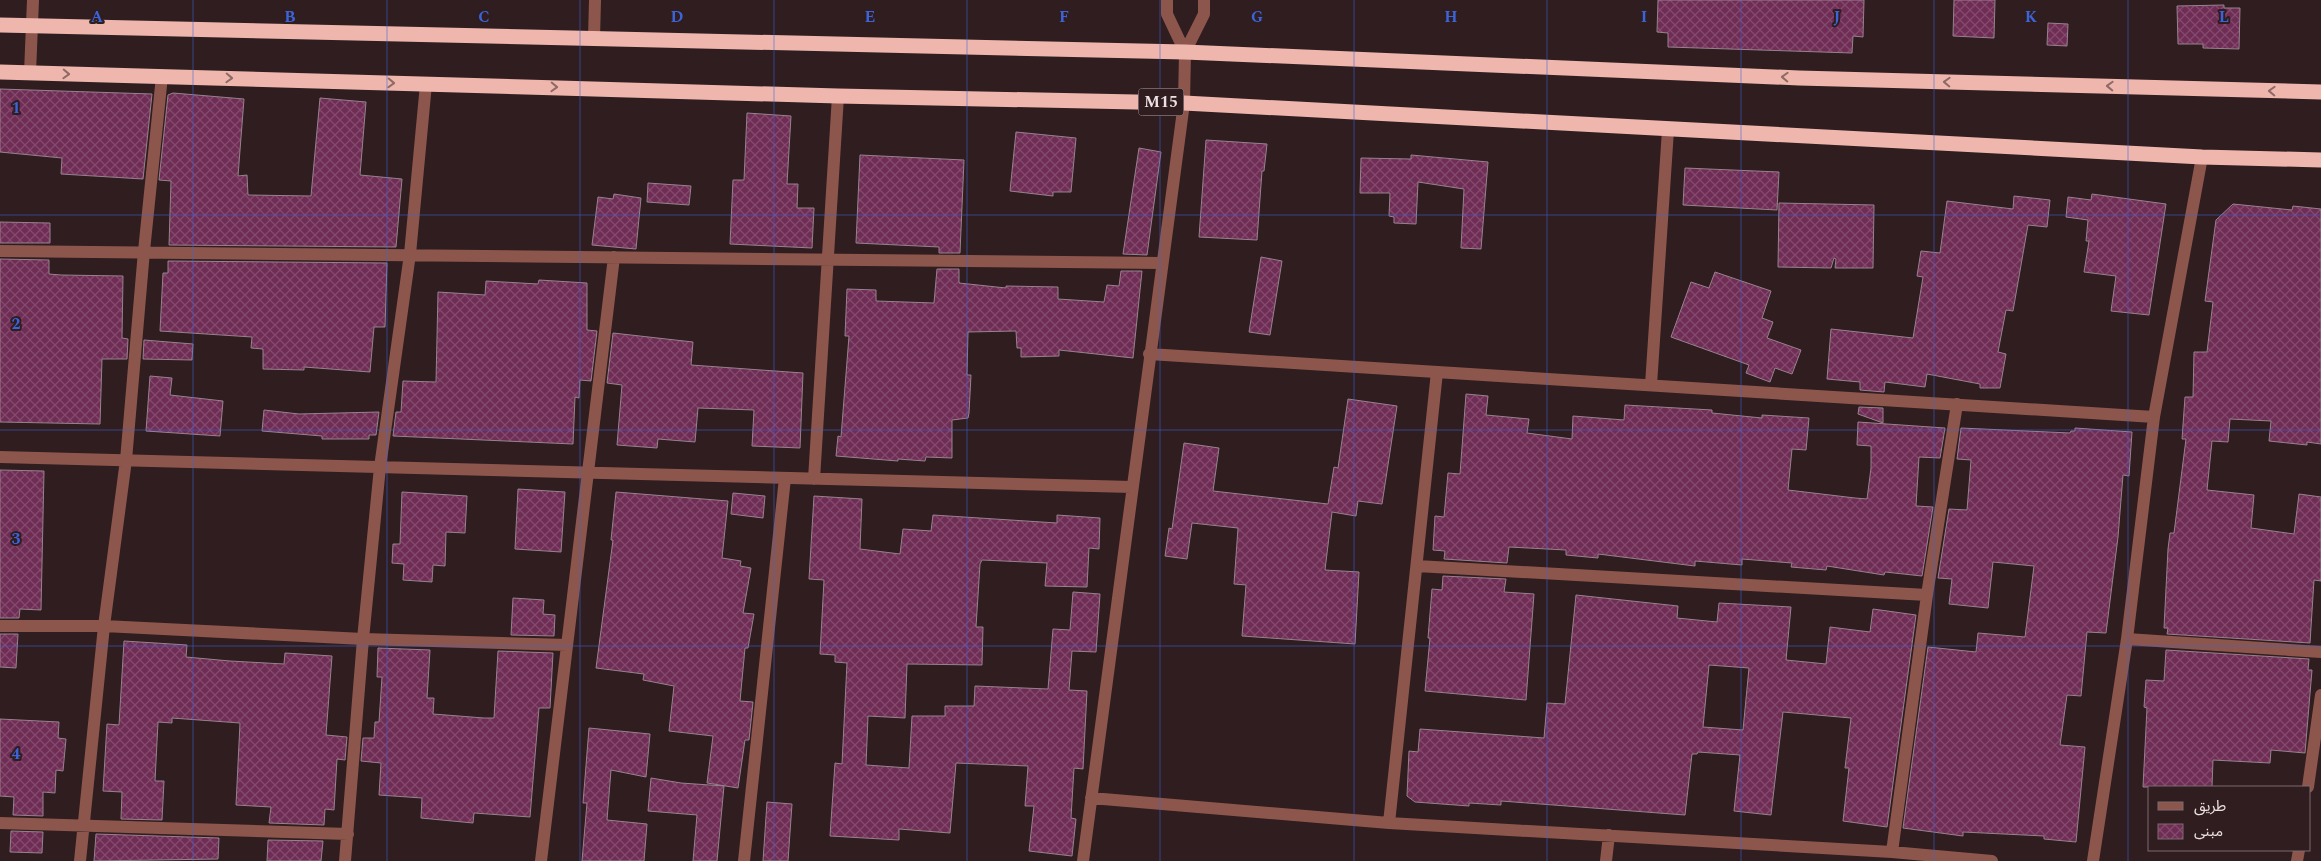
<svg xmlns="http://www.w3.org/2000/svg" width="2321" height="861" viewBox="0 0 2321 861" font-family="Spectral,'Noto Sans Arabic',serif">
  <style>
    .building { fill: url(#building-cross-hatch); stroke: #97828d; fill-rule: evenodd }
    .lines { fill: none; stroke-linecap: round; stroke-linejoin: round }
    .minor { stroke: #8d564c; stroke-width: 12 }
    .highway { stroke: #eeb6ac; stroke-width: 15 }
    .oneway { stroke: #8e6a66 }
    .grid { fill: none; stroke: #3c64da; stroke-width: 1; stroke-opacity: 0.55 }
    .labels { text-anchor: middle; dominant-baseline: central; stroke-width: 4; stroke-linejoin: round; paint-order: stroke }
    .shield { fill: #2f1d20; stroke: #b5a6a8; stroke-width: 1 }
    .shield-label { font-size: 16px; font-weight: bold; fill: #efe1e3 }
    .grid-label { font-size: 16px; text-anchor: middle; font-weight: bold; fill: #3c64da; stroke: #2f1d20; stroke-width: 4; stroke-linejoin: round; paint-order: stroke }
  </style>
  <defs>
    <pattern id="building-cross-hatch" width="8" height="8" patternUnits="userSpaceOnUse" patternTransform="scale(1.25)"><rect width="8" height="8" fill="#6f2c55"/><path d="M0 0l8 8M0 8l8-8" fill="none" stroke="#844a6d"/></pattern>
  </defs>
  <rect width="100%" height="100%" fill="#2f1d20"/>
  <path class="building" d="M1658,0H1864L1863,37L1853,36L1852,53L1668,47V33L1657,32Z
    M1954,0H1995L1994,38L1953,36Z
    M2224,5V8H2240L2239,49L2203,48V44H2178L2177,6Z
    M2048,23L2068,24L2067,46L2047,45Z
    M0,89L152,94L143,179L61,174L62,158L0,152Z
    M173,93L244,99L238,176L247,175L248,195L311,196L320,98L366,102L360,175L402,179L396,247L169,245L171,181L159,180L168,95Z
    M747,113L791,116L787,184H798L797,208H814L812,248L730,244L733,180H744Z
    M1016,132L1076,138L1071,192H1053V196L1010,191Z
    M1206,140L1267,144L1264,171H1262L1257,240L1199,237Z
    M1139,148L1161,152L1147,255L1123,254Z
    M860,155L964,160L960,253H939V247L856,243Z
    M1411,155L1488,162L1481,249L1461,248L1464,189L1418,182L1416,224L1394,223V217L1389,216L1390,193H1360L1361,158L1411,159Z
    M1685,168L1779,172L1777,210L1683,205Z
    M648,183L691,186L689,205L647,202Z
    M614,194L641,198L636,249L592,245L598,197L613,199Z
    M2092,194L2166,204L2149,315L2111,311L2116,276L2084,272L2089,241H2086L2088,220L2066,217L2068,197L2091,200Z
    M2014,196L2050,200L2047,227L2028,225L2013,311L2006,310L1998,352L2006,354L2000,388H1980V384L1927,374L1925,387L1885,382L1884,392L1860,390V382L1827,379L1831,329L1913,338L1923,277L1917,276L1921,251L1940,253L1947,201L2013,209Z
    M1779,203L1874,205L1873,268H1835L1836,259L1834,258L1831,268L1778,267Z
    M2233,204L2292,210L2293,206L2321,209V444L2307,442V445L2269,441L2271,421L2230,419L2228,442L2212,441L2207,490L2254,495L2251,528L2294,534L2299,494L2321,497V581L2314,580L2310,643L2167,634L2168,628H2164L2168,549L2170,533H2174L2186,439H2182L2185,397H2193L2194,352H2207L2213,302L2205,301L2216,220Z
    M0,222L50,223V243H0Z
    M1261,257L1282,261L1270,335L1249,332Z
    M0,259L49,260V274L61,275L123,276L122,338L128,339L127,359H102L100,424L0,422Z
    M168,261L387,263L385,327H374L370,372L304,367V370L263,369V349L251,348L252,337L160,331L163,273H168Z
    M937,269H959V283L1006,288V286L1058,287V299L1104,302L1107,285L1119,286L1121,271H1142L1133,358L1059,350V356L1021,357V348H1017L1016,331L968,332L967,375H971L969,413L968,418L952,420V458L926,457L925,461L898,459V461L836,456L838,436L841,437L849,336H845L847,289L876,290V301L934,303Z
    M1715,272L1771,291L1762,318L1773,322L1767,338L1801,350L1792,374L1775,368L1770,382L1746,373L1749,365L1671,337L1691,282L1709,288Z
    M539,280L587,283V330L597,331L591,381L580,380L579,398L575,397L573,444L393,436L396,412H401L403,381L436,382L438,292L485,295L486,281L538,284Z
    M613,333L693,342L691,365L803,373L800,448L752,446L754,410L698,408L695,442L658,439L657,448L617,445L622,385L607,383Z
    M144,340L193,344L192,360L143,359Z
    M150,376L172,378L170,395L223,401L220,436L146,431Z
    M1466,394L1488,396L1486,415L1529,419L1527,433L1572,439L1573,416L1624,420L1625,405L1712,410V413L1762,418V415L1809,418L1806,450L1792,449L1788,490L1855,498L1867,499L1871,468V446L1857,445L1858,422L1945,428L1940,458L1919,457L1916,506L1933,507L1922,576L1885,572L1884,575L1827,566L1826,570L1791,567L1792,563L1742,559V565L1695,561V566L1598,554V558L1566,555V550L1509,547L1507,563L1444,559L1445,551L1433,550L1435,516L1444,517L1448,473L1460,474Z
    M1348,399L1397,406L1382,504L1358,501L1356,516L1332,512L1325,570L1359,572L1355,644L1242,636L1246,585L1234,584L1238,528L1192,523L1187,559L1165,556L1169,528L1172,529L1184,443L1219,448L1213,491L1328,504L1334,467L1338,468Z
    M1859,407L1883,408V423L1858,414Z
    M264,410L299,414L379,412L376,435H369V439H322V436L262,431Z
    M1961,428L2070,433L2071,431H2075V428L2132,432L2129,476L2123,475L2118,537L2106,633L2087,632L2081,696L2067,695L2060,745L2085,747L2076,842L2044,839V836L1963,832V836L1903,828L1928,647L1976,652L1978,633L2025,637L2034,566L1993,562L1988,608L1949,604L1952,579L1938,578L1949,509L1967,510L1971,460L1957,459Z
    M0,470L44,471L41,610L20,609L19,618H0Z
    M518,489L565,492L561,552L515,549Z
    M402,492L467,496L465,533L446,532L445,566L433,565L432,582L403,580L404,564L392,563L393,544H400Z
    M616,492L728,501L722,558L741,561L740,566L751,568L743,613L754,614L748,648H745L740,701L753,702L749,740H745L738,788L707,783L713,736L669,731L674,686L643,680L644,674L596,668L613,540H611Z
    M733,493L765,496L763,518L731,514Z
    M814,496L862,499L860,549L900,554L903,529L931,531L933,515L1057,523V515L1100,518L1099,549L1089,548L1087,587L1045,586L1047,563L982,560L980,564L976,627H983L982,665L907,664L905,718L868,716L866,765L909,768L912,716H945V706H974L975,686L1048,689L1053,629L1070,630L1073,592L1100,594L1096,652L1072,651L1069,690L1087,691L1083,769L1074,768L1071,818L1076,819L1072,856L1029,851L1034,806H1025L1028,766L956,763L950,833L899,829V840L830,836L835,763L842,764L847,663L835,662V655L820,654L824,580L809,579Z
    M1443,576L1506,579L1504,592L1534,594L1526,700L1425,691L1430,638H1428L1432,589L1442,590Z
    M1576,595L1678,606L1677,618L1717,622L1719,603L1791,607L1786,660L1826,664L1830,627L1870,632L1873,609L1916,615L1887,827L1843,821L1849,768H1845L1851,718L1783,712L1771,815L1734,811L1740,755L1698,752L1697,754H1692L1685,815L1501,801V805L1469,803V806L1415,802L1407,796L1409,751L1418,752L1420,729L1544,738L1547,703L1565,704ZM1709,665L1749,668L1743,730L1703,727Z
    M513,598L544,600L543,614L555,615L554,636L511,635Z
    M0,634H18L16,668L0,667Z
    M124,641L187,645L186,657L230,661L284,664L285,653L332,656L326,735L347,737L345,760L337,759L334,810L325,809L324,825L269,823L271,807L236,805L240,723L172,718V723L158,722L155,781H164L162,820L121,819L122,792L103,791L107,724L119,725Z
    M378,648L430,650L427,698H434L433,714L484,718H494L498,651L553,653L550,708H539L530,817L474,813L473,823L421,818L422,798L379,795L381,763L361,761L363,738H374L375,722H379L382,677H377Z
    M2166,650L2309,659L2308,670H2312L2305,753L2271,750L2270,763L2213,760L2212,787H2143L2147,708L2144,707L2146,680L2164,681Z
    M0,719L59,722L58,738L66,739L63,771L56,770L55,793L43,792V816L13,815L14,797L0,796Z
    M589,728L650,734L646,777L611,770L607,820L647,824L644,861H582L587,803H583Z
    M651,778L681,783L724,786L717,861H693L697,815L648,811Z
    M767,802L792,804L788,861H763Z
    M11,831L43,832L42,853L10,852Z
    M96,834L219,838L218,859L94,861Z
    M268,840L323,841L321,861H267Z"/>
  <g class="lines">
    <path class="minor" d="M1167,0V14L1185,52
      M594,39L595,0
      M30,73L33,0
      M0,251L1161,263
      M1149,354L2154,417
      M1651,385L1668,130
      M0,457L1132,487
      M814,479L838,96
      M1417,566L1927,595
      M0,626H104L363,639L567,645
      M2127,639L2321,652
      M2308,787L2321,695
      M1091,798L1389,823L1892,852L1992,861
      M0,823L348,834
      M1389,823L1437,372
      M1892,852L1927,595L1957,404
      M80,861L104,626L126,460L144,251L162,76
      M345,861L363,639L380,467L410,254L426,84
      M541,861L614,257
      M744,861L785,478
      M1083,861L1184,103L1185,52L1204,14V0
      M1606,861L1609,835
      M2093,861L2127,639L2154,417L2202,157
      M2297,861L2299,850"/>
    <path class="highway" d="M0,25L1185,52L1799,78L2321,92
      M0,72L838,96L1184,103L2202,157L2321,160"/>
  </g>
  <defs><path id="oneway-chevron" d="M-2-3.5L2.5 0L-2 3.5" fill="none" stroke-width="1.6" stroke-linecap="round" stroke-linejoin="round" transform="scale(1.25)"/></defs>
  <g class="oneway">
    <use href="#oneway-chevron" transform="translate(66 74) rotate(2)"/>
    <use href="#oneway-chevron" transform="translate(1785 77) rotate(-178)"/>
    <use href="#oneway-chevron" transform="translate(229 78) rotate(2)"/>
    <use href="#oneway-chevron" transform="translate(1947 82) rotate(-178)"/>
    <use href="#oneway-chevron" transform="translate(391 83) rotate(2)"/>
    <use href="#oneway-chevron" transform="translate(2110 86) rotate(-178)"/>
    <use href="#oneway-chevron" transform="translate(554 87) rotate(2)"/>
    <use href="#oneway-chevron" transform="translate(2272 91) rotate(-178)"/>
  </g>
  <path class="grid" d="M193,0V861M387,0V861M580,0V861M774,0V861M967,0V861M1160,0V861M1354,0V861M1547,0V861M1741,0V861M1934,0V861M2128,0V861M0,215H2321M0,430H2321M0,646H2321"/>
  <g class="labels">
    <rect class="shield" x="1138.5" y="88.5" width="45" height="27" rx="4"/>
    <g class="shield-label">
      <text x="1161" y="102">M15</text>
    </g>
  </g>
  <g class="grid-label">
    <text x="97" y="22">A</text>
    <text x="290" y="22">B</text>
    <text x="484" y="22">C</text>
    <text x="677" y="22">D</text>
    <text x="870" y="22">E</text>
    <text x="1064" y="22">F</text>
    <text x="1257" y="22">G</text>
    <text x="1451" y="22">H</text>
    <text x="1644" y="22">I</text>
    <text x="1837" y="22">J</text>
    <text x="2031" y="22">K</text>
    <text x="2224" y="22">L</text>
    <text x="16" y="113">1</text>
    <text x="16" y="329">2</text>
    <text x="16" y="544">3</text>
    <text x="16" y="759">4</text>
  </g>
  <rect x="2148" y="786" width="162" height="65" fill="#2f1d20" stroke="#7c6b6e"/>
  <rect x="2158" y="802" width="25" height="8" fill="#8d564c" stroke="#7c6b6e"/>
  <text x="2194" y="811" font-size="15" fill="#efe1e3">طريق</text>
  <rect x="2158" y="824" width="25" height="15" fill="url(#building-cross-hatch)" stroke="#7c6b6e"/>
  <text x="2194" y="836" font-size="15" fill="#efe1e3">مبنى</text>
</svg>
